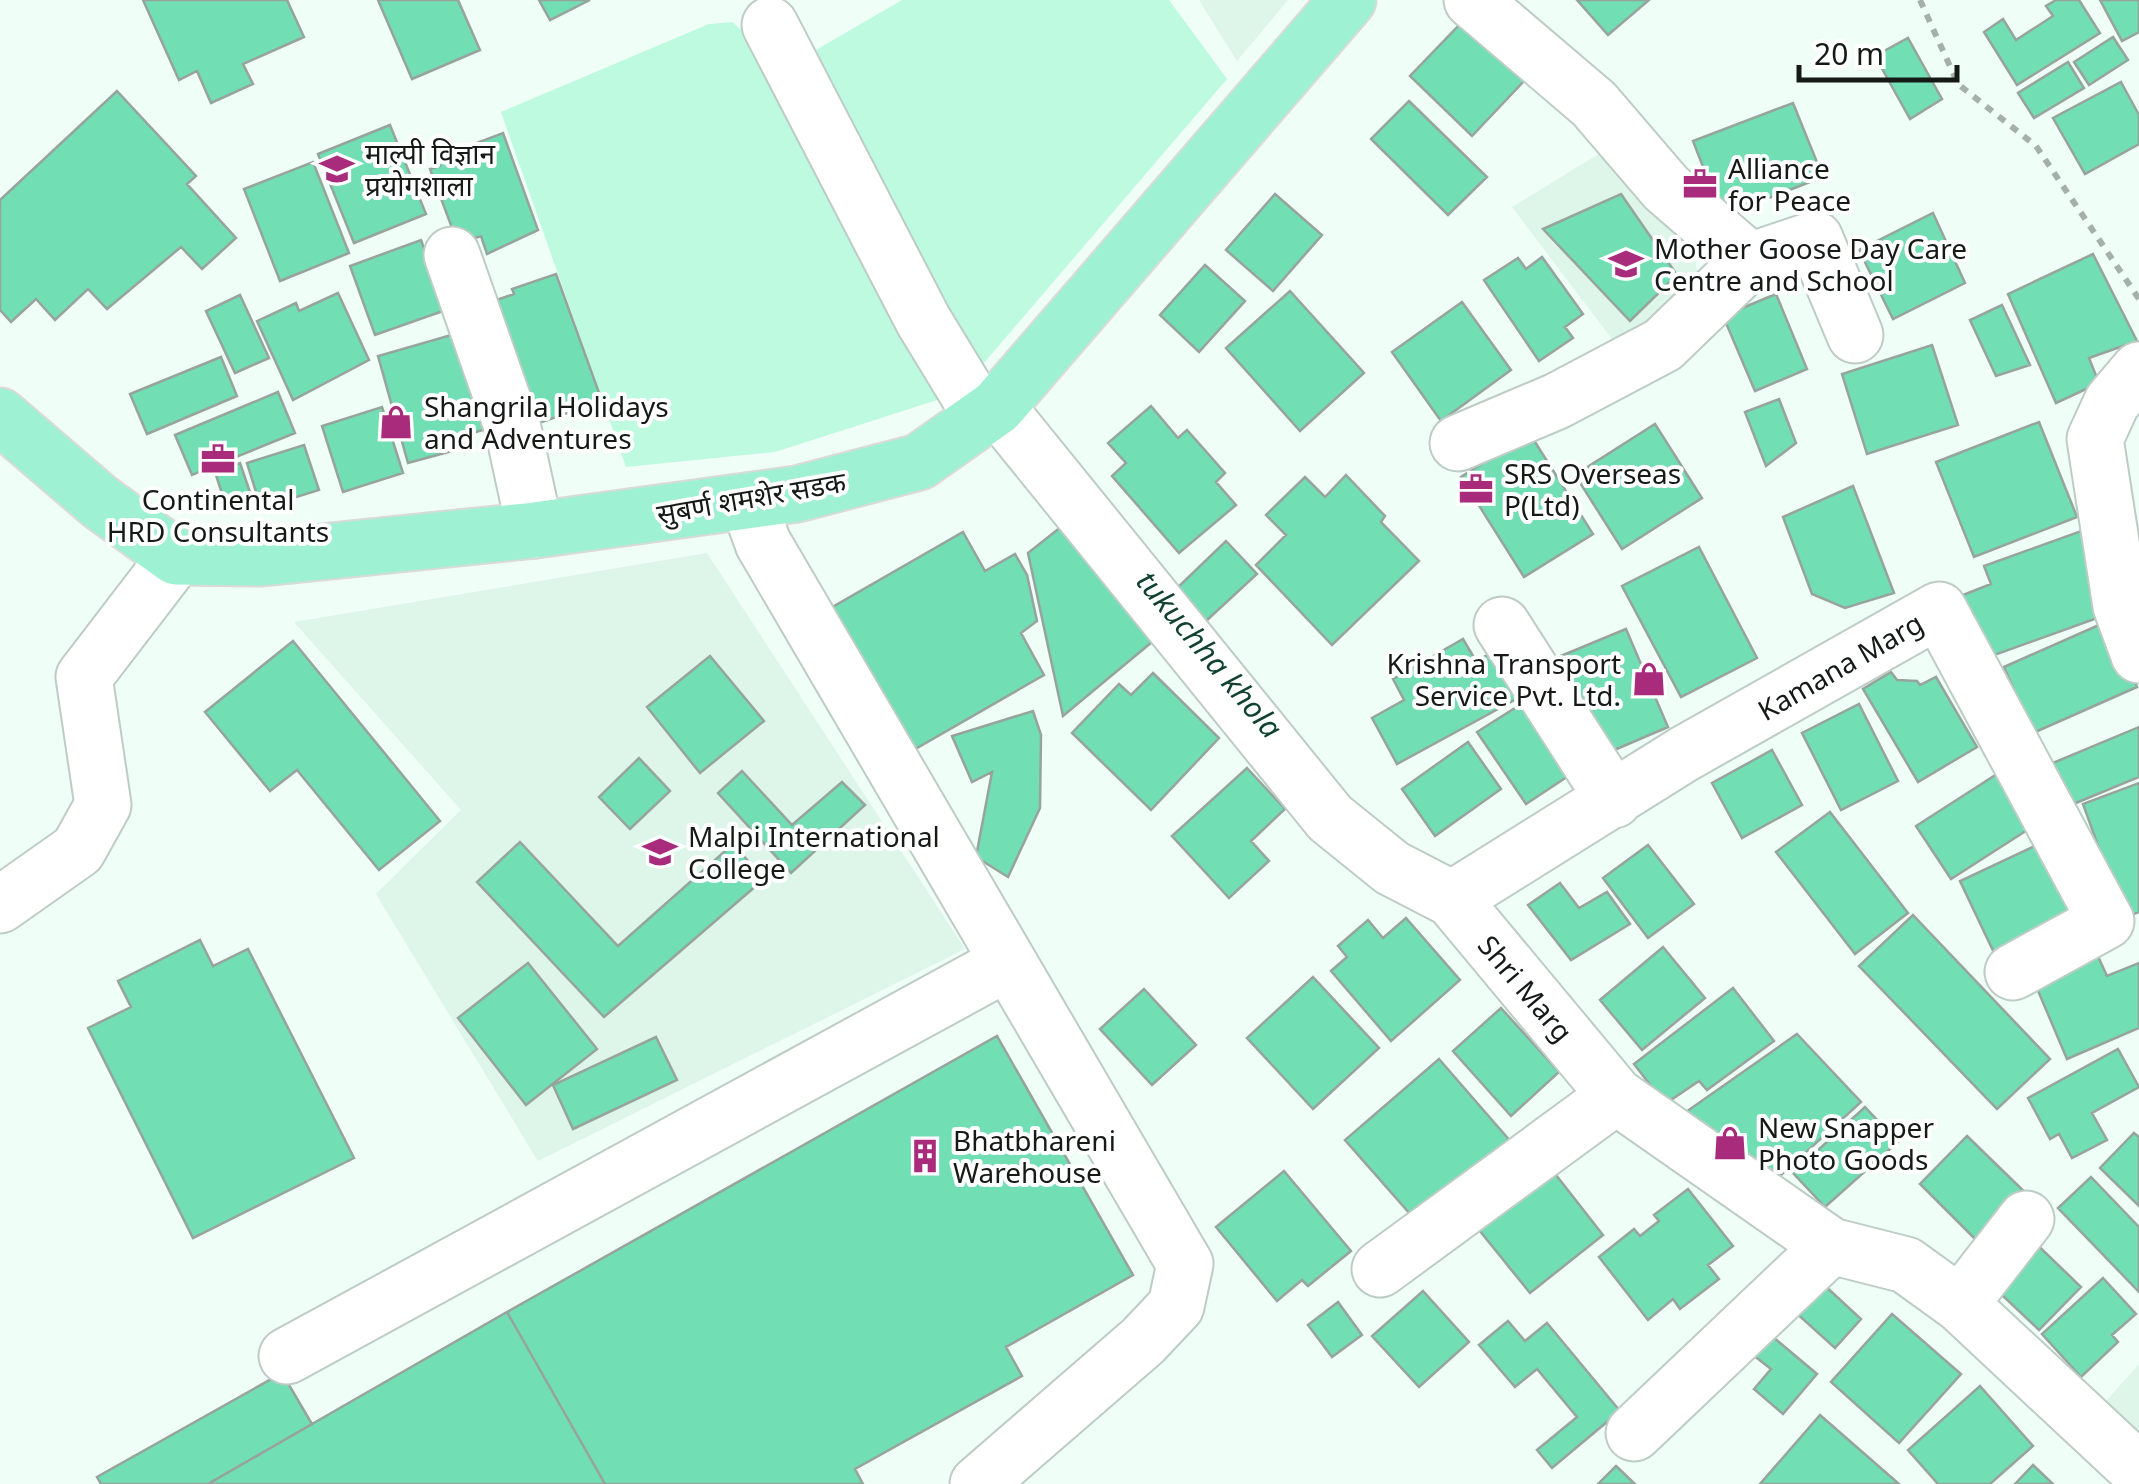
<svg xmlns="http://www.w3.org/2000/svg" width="2139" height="1484" viewBox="0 0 2139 1484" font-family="'Noto Sans','Noto Sans Devanagari',sans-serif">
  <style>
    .built { fill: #def5ea }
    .green { fill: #bdfadf }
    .building { fill: #72deb3; stroke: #96a49d; stroke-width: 2.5 }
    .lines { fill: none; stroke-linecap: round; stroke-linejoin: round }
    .minor-casing { stroke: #bdccc5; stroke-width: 59 }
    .major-casing { stroke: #dadada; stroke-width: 59 }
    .path { stroke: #a5b0ab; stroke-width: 6; stroke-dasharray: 8 8; stroke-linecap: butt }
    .minor { stroke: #fff; stroke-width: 55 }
    .major { stroke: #9ef1d3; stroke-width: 55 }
    .labels { text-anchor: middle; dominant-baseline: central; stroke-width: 8; stroke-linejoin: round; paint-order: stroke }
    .poi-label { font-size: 28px; fill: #151a17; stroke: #fff; text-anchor: start }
    .street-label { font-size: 28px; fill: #151a17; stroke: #fff }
    .water-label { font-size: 30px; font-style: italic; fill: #114130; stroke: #fff }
  </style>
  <rect width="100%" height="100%" fill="#effef7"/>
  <path class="built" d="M1199,0H1288L1237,61Z
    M1610,147L1692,235L1700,294L1618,347L1512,207Z
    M707,553L965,949L538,1161L376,894L461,810L294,622Z
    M2139,1364V1458L2092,1417Z"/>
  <path class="green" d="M902,0H1169L1227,79L977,371L889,222L816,50Z
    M732,22L774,58L948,392L937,400L775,452L626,467L501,112L709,24Z"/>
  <path class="building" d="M143,0H287L304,37L243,64L253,84L211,103L197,71L179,80Z
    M378,0H458L480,50L412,79Z
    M539,0H590L550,20Z
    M1577,0H1649L1608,35Z
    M2056,0H2079L2100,33L2017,85L1984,32L2003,19L2016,40L2053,16L2046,6Z
    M2100,0H2139V32L2122,41Z
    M1463,21L1525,80L1472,136L1410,76Z
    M2113,37L2128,60L2089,85L2074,62Z
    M1908,38L1942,99L1910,119L1875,56Z
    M2068,62L2084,88L2034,118L2018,93Z
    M2121,82L2139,115V144L2085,174L2053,118Z
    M117,91L196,176L187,184L236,238L202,269L181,247L107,309L88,289L55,320L36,299L11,322L0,310V200Z
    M1409,101L1487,177L1448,215L1371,139Z
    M1793,103L1823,177L1722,216L1693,141Z
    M390,125L426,214L354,243L318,154Z
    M503,133L538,230L487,254L481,236L458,244L430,169L440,166L437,160L468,154L466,147Z
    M313,162L349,253L280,281L244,189Z
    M1275,194L1322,235L1273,291L1226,250Z
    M1621,194L1677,275L1630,321L1543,229Z
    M1933,213L1965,283L1893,319L1859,250Z
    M421,240L446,310L375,335L350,266Z
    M2093,254L2137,341L2089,358L2099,383L2056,403L2008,294Z
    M1542,257L1583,314L1565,327L1573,338L1539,361L1484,280L1518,258L1526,269Z
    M1205,265L1245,301L1199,352L1160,315Z
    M556,274L602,401L525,428L482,305L514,294L512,289Z
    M1290,291L1364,373L1300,431L1226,348Z
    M338,293L369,360L293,400L257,321L296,303L299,311Z
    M1776,294L1807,369L1755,391L1723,316Z
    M240,295L269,358L235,373L206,311Z
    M1462,302L1511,370L1441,421L1392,352Z
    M2002,305L2030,365L1996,376L1970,320Z
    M472,329L500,425L449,440L452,451L408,463L378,356Z
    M1932,345L1958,425L1867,454L1842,374Z
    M221,357L237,396L147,434L130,394Z
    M278,392L295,433L192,475L175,435Z
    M1779,399L1796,443L1766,466L1745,412Z
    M1151,406L1178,438L1187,430L1225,473L1216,482L1236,505L1179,553L1112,476L1126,463L1108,443Z
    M382,407L403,473L343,492L322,426Z
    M2039,422L2077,517L1974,557L1936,462Z
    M1655,424L1702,498L1622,549L1575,475Z
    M1530,434L1593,534L1524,577L1461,477Z
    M304,445L319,490L261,508L247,463Z
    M240,463L253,501L227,509L215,472Z
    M1346,475L1385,516L1381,522L1419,561L1332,645L1256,565L1286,535L1266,515L1305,477L1325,497Z
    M1853,486L1894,593L1845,608L1812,594L1783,517Z
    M1071,519L1164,632L1063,716L1028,553Z
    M2084,530L2114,612L1986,658L1963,595L1991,584L1984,566Z
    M963,532L985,571L1015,554L1027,575L1037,621L1021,633L1044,675L910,752L829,609Z
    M1226,541L1257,574L1205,622L1174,591Z
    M1699,547L1757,658L1681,697L1622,586Z
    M2108,621L2137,687L2033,733L2004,667Z
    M1626,629L1668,727L1598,757L1556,658Z
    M1463,639L1476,661L1495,651L1520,697L1397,764L1372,718L1404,700L1393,679Z
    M293,641L440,821L379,870L297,770L270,791L205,712Z
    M710,656L764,721L700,773L647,707Z
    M1891,672L1897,680L1917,681L1920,685L1936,677L1977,747L1918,782L1863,689Z
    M1153,673L1219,738L1151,810L1072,733L1119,684L1131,695Z
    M1529,699L1576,771L1526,804L1477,732Z
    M1859,704L1898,781L1841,810L1802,733Z
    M1033,711L1041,735L1040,808L1008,877L976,857L992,772L972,782L952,736Z
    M2139,727V777L2071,805L2053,763Z
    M1468,742L1501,789L1435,836L1402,789Z
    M1772,750L1802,805L1742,838L1712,783Z
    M639,758L670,791L630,829L599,797Z
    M1247,768L1285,809L1251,841L1269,861L1229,898L1172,836Z
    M742,771L792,825L842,782L865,805L791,873L718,793Z
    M1997,774L2032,827L1951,879L1916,826Z
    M2139,783V912L2124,918L2083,804Z
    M1830,812L1908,913L1855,954L1776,852Z
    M2050,839L2087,917L1997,959L1960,881Z
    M520,842L618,946L733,844L764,879L604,1017L477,882Z
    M1648,845L1694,904L1648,938L1603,878Z
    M1560,883L1579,908L1607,892L1630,924L1571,960L1528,905Z
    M1913,915L2050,1059L1997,1109L1859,966Z
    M1406,918L1460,980L1391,1041L1331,971L1347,957L1338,946L1368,920L1383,938Z
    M200,940L213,966L248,949L354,1158L193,1238L88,1028L131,1007L118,981Z
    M1663,947L1705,998L1642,1050L1600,1000Z
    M2096,952L2107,976L2139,963V1028L2067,1059L2033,979Z
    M528,963L597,1049L526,1105L458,1018Z
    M1313,977L1379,1048L1313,1109L1247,1038Z
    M1733,988L1774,1041L1707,1090L1699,1081L1665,1104L1634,1064Z
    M1144,989L1196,1045L1152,1085L1100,1029Z
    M1501,1008L1559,1072L1511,1116L1453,1051Z
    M1797,1034L1861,1102L1768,1187L1683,1114Z
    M997,1036L1133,1275L1006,1347L1022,1376L855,1469L863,1484H605L507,1312Z
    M656,1037L677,1080L573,1129L553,1085Z
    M2118,1049L2139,1087L2092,1113L2107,1140L2072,1158L2059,1134L2050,1139L2028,1098Z
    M1439,1059L1512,1143L1418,1223L1345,1140Z
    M1865,1107L1898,1142L1825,1207L1793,1173Z
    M2134,1133L2139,1137V1206L2100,1168Z
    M1967,1136L2035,1202L1987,1251L1920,1184Z
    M1549,1166L1603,1235L1530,1293L1475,1225Z
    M1284,1171L1351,1251L1308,1286L1302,1280L1277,1301L1216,1227Z
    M2091,1177L2139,1227V1292L2058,1208Z
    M1688,1189L1733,1246L1708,1265L1719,1279L1680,1309L1673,1299L1648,1320L1599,1257L1634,1229L1640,1236L1659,1221L1654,1215Z
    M2026,1234L2081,1287L2039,1330L1984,1278Z
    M2103,1278L2136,1314L2112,1335L2118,1342L2081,1377L2042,1334Z
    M1822,1283L1861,1319L1835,1348L1795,1312Z
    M1423,1291L1469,1342L1419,1387L1372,1336Z
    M1338,1302L1362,1335L1332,1357L1308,1325Z
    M507,1312L605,1484H208L312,1424Z
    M1892,1314L1961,1374L1899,1443L1831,1382Z
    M1508,1321L1525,1341L1547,1323L1620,1411L1552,1468L1537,1450L1577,1417L1537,1369L1515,1387L1479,1345Z
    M1766,1331L1817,1374L1783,1414L1754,1389L1771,1369L1748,1351Z
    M282,1373L312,1424L208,1484H101L97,1477Z
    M1980,1386L2033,1446L1990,1484H1938L1908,1450Z
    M1820,1415L1899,1484H1760Z
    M2033,1465L2053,1484H2015Z
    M1616,1466L1635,1484H1598Z"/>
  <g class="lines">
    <g class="minor-casing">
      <path id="minor" d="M770,25L923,320L982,417
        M452,255L513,429L535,530
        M1750,261L1815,239L1855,335
        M2139,370L2112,402L2095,439L2121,606L2139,655
        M997,407L1330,818L1392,868L1452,899L1616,1096L1831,1246L1906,1265L1960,1304L2139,1471
        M1458,443L1557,401L1663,345L1750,261L1666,188L1594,104L1472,0
        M748,501L763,543L1185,1264L1176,1306L1143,1341L978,1484
        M1502,625L1614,800
        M1452,899L1684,754L1939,610L2106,921L2013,972
        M0,905L78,850L103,805L84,677L176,557
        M1380,1269L1616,1096
        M1960,1304L2026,1219
        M287,1356L1007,963
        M1634,1433L1831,1246"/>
    </g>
    <g class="major-casing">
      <path id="major" d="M0,416L100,502L176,557L263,558L535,530L797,494L919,462L997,407L1348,0"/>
    </g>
    <path class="path" d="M1920,0L1958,84L2036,146L2139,299"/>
    <use href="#minor" class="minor"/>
    <use href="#major" class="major"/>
  </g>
  <defs>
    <g id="school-bare" transform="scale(2.7)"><path d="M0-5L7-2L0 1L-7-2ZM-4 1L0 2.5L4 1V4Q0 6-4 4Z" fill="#a82b7c" stroke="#fff" stroke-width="2.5" paint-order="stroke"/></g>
    <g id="office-bare" transform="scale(2.7)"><path d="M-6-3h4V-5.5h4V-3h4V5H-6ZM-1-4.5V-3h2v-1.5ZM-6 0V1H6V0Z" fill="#a82b7c" stroke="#fff" stroke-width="2.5" paint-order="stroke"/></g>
    <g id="shop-bare" transform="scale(2.7)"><path d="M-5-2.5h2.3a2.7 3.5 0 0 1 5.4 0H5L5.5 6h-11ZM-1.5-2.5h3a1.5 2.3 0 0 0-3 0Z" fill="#a82b7c" stroke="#fff" stroke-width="2.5" paint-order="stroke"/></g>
    <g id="building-bare" transform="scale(2.7)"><path d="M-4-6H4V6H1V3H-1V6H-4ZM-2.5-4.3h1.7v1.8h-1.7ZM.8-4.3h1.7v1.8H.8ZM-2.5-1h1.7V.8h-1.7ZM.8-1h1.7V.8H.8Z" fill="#a82b7c" stroke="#fff" stroke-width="2.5" paint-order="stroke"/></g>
  </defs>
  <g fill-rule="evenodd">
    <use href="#school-bare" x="337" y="169"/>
    <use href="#office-bare" x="1700" y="184"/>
    <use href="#school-bare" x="1626" y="264"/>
    <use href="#shop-bare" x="396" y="422"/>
    <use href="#office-bare" x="218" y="459"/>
    <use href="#office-bare" x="1476" y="489"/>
    <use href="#shop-bare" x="1649" y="679"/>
    <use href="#school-bare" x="660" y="852"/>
    <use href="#shop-bare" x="1730" y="1143"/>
    <use href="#building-bare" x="925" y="1156"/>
  </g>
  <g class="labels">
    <g class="poi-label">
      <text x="365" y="153">माल्पी विज्ञान<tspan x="365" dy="32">प्रयोगशाला</tspan></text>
      <text x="1728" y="168">Alliance<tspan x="1728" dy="32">for Peace</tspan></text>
      <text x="1654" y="248">Mother Goose Day Care<tspan x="1654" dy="32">Centre and School</tspan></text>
      <text x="424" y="406">Shangrila Holidays<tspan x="424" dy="32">and Adventures</tspan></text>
      <text x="1504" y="473">SRS Overseas<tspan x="1504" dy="32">P(Ltd)</tspan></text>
      <text x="218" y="499" text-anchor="middle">Continental<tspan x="218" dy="32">HRD Consultants</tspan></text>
      <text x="1621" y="663" text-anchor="end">Krishna Transport<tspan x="1621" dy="32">Service Pvt. Ltd.</tspan></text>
      <text x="688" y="836">Malpi International<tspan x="688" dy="32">College</tspan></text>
      <text x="1758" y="1127">New Snapper<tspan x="1758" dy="32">Photo Goods</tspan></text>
      <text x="953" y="1140">Bhatbhareni<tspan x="953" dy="32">Warehouse</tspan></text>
    </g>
    <g class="street-label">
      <text transform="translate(751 497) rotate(-10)">सुबर्ण शमशेर सडक</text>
      <text transform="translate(1840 666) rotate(-30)">Kamana Marg</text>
      <text transform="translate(1526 988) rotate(50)">Shri Marg</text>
    </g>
    <g class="water-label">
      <text transform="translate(1210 654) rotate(50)">tukuchha khola</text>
    </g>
  </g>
  <path d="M1799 65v15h158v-15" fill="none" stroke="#151a17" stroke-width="5"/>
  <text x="1814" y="65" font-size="30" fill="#151a17" stroke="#ffffff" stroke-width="8" paint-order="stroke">20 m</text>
</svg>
